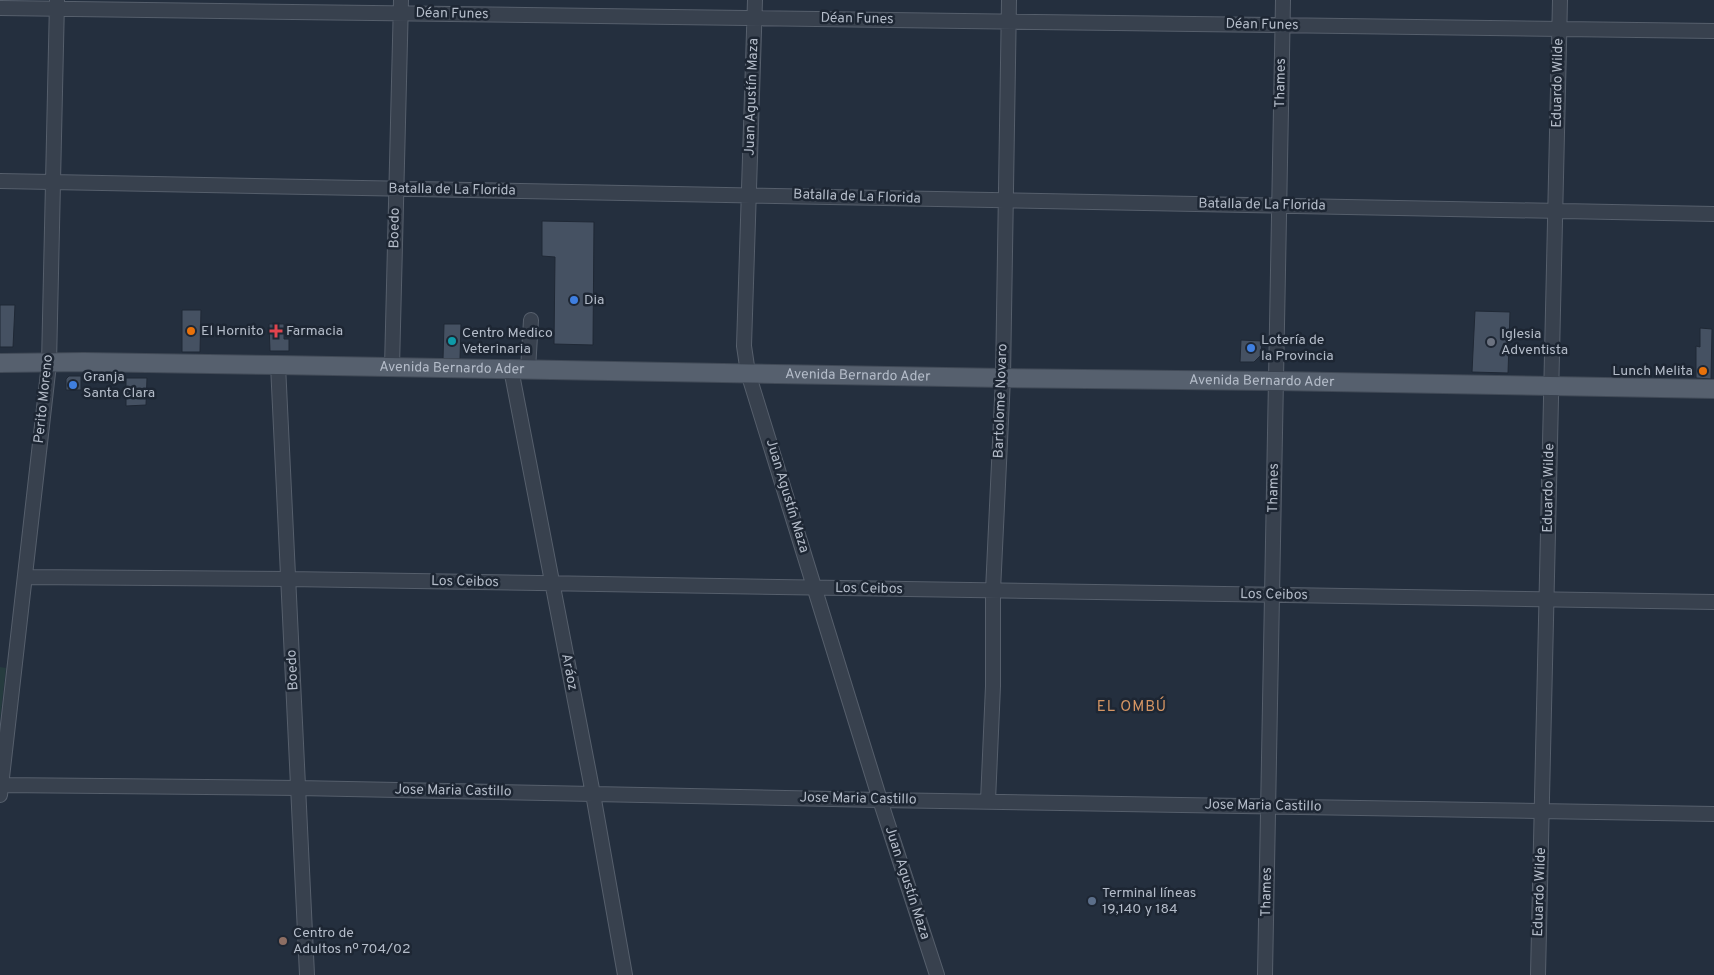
<svg xmlns="http://www.w3.org/2000/svg" width="1714" height="975" viewBox="0 0 1714 975" font-family="Overpass,sans-serif">
  <style>
    .green { fill: #263c3f }
    .building { fill: #455162; stroke: #1f2835 }
    .lines { fill: none; stroke-linecap: round; stroke-linejoin: round }
    .minor-casing { stroke: #565f6c; stroke-width: 16 }
    .major-casing { stroke: #414a57; stroke-width: 20 }
    .minor { stroke: #38414e; stroke-width: 14 }
    .major { stroke: #56606e; stroke-width: 18 }
    .shop-dot { fill: #3f7fe0; stroke: #1d2633; stroke-width: 2 }
    .food-dot { fill: #e8710a; stroke: #1d2633; stroke-width: 2 }
    .health-dot { fill: #e0444e; stroke: #1d2633; stroke-width: 2 }
    .culture-dot { fill: #0f9aa8; stroke: #1d2633; stroke-width: 2 }
    .worship-dot { fill: #6b7280; stroke: #1d2633; stroke-width: 2 }
    .service-dot { fill: #5c6f8a; stroke: #1d2633; stroke-width: 2 }
    .education-dot { fill: #8d6e63; stroke: #1d2633; stroke-width: 2 }
    .labels { text-anchor: middle; dominant-baseline: central; stroke-width: 5; stroke-linejoin: round; paint-order: stroke }
    .street-label { font-size: 14px; fill: #b4bcc9; stroke: #1d2633 }
    .poi-label { font-size: 14px; fill: #b4bcc9; stroke: #1d2633; text-anchor: start }
    .neighbourhood-label { font-size: 15px; letter-spacing: 1px; fill: #d59563; stroke: #1d2633 }
  </style>
  <rect width="100%" height="100%" fill="#242f3e"/>
  <path class="green" d="M0,667L6,668L0,720Z"/>
  <path class="building" d="M542,221L594,222L593,345L554,344L555,257L542,256Z
    M0,305H15L13,347H0Z
    M182,310H201L200,352H182Z
    M1475,311L1510,312L1508,373L1472,372Z
    M269,324H284V339H289V351H270Z
    M444,324H461L460,359H443Z
    M1700,328L1712,329L1711,379L1696,378V346L1700,347Z
    M1241,340L1262,341L1261,355L1254,362H1240Z
    M69,376H81V390H66V379Z
    M126,378H147L146,405L126,406Z"/>
  <g class="lines">
    <g class="minor-casing">
      <path id="minor" d="M755,0L744,346L748,373L880,800L937,975
        M0,8L1714,31
        M0,181L1714,214
        M278,365L307,975
        M392,367L401,0
        M511,369L593,794L625,975
        M528,369L531,320
        M25,577L288,579L1714,602
        M1,785L298,788L880,800L1714,814
        M0,795L49,364L57,1
        M988,801L993,686V591L1003,378L1009,0
        M1265,975L1283,0
        M1538,975L1560,0"/>
    </g>
    <g class="major-casing">
      <g id="major">
        <path id="s1" d="M0,363L84,362L278,365L1003,378L1276,381L1714,389"/>
      </g>
    </g>
    <use href="#minor" class="minor"/>
    <use href="#major" class="major"/>
  </g>
  <g class="shop-dot">
    <circle cx="574" cy="300" r="5"/>
    <circle cx="1251" cy="348" r="5"/>
    <circle cx="73" cy="385" r="5"/>
  </g>
  <g class="food-dot">
    <circle cx="191" cy="331" r="5"/>
    <circle cx="1703" cy="371" r="5"/>
  </g>
  <path class="health-dot" d="M273.5 323.5h5v5h5v5h-5v5h-5v-5h-5v-5h5z"/>
  <circle class="culture-dot" cx="452" cy="341" r="5"/>
  <circle class="worship-dot" cx="1491" cy="342" r="5"/>
  <circle class="service-dot" cx="1092" cy="901" r="5"/>
  <circle class="education-dot" cx="283" cy="941" r="5"/>
  <g class="labels">
    <g class="street-label">
      <text transform="translate(452 14) rotate(1)">Déan Funes</text>
      <text transform="translate(857 19) rotate(1)">Déan Funes</text>
      <text transform="translate(1262 25) rotate(1)">Déan Funes</text>
      <text transform="translate(1281 83) rotate(-89)">Thames</text>
      <text transform="translate(1558 83) rotate(-89)">Eduardo Wilde</text>
      <text transform="translate(752 97) rotate(-88)">Juan Agustín Maza</text>
      <text transform="translate(452 190) rotate(1)">Batalla de La Florida</text>
      <text transform="translate(857 197) rotate(2)">Batalla de La Florida</text>
      <text transform="translate(1262 205) rotate(1)">Batalla de La Florida</text>
      <text transform="translate(395 228) rotate(-89)">Boedo</text>
      <text stroke="none"><textPath href="#s1" startOffset="452">Avenida Bernardo Ader</textPath></text>
      <text stroke="none"><textPath href="#s1" startOffset="858">Avenida Bernardo Ader</textPath></text>
      <text stroke="none"><textPath href="#s1" startOffset="1262">Avenida Bernardo Ader</textPath></text>
      <text transform="translate(44 399) rotate(-84)">Perito Moreno</text>
      <text transform="translate(1001 401) rotate(-88)">Bartolome Novaro</text>
      <text transform="translate(1274 488) rotate(-89)">Thames</text>
      <text transform="translate(1549 488) rotate(-89)">Eduardo Wilde</text>
      <text transform="translate(787 496) rotate(73)">Juan Agustín Maza</text>
      <text transform="translate(465 582) rotate(1)">Los Ceibos</text>
      <text transform="translate(869 589) rotate(1)">Los Ceibos</text>
      <text transform="translate(1274 595) rotate(1)">Los Ceibos</text>
      <text transform="translate(293 670) rotate(-93)">Boedo</text>
      <text transform="translate(569 672) rotate(79)">Aráoz</text>
      <text transform="translate(453 791) rotate(1)">Jose Maria Castillo</text>
      <text transform="translate(858 799) rotate(1)">Jose Maria Castillo</text>
      <text transform="translate(1263 806) rotate(1)">Jose Maria Castillo</text>
      <text transform="translate(907 883) rotate(72)">Juan Agustín Maza</text>
      <text transform="translate(1267 892) rotate(-89)">Thames</text>
      <text transform="translate(1540 892) rotate(-88)">Eduardo Wilde</text>
    </g>
    <g class="poi-label">
      <text x="584" y="300">Dia</text>
      <text x="201" y="331">El Hornito</text>
      <text x="286" y="331">Farmacia</text>
      <text x="462" y="333">Centro Medico<tspan x="462" dy="16">Veterinaria</tspan></text>
      <text x="1501" y="334">Iglesia<tspan x="1501" dy="16">Adventista</tspan></text>
      <text x="1261" y="340">Lotería de<tspan x="1261" dy="16">la Provincia</tspan></text>
      <text x="1693" y="371" text-anchor="end">Lunch Melita</text>
      <text x="83" y="377">Granja<tspan x="83" dy="16">Santa Clara</tspan></text>
      <text x="1102" y="893">Terminal líneas<tspan x="1102" dy="16">19,140 y 184</tspan></text>
      <text x="293" y="933">Centro de<tspan x="293" dy="16">Adultos nº 704/02</tspan></text>
    </g>
    <g class="neighbourhood-label">
      <text x="1132" y="707">EL OMBÚ</text>
    </g>
  </g>
</svg>
